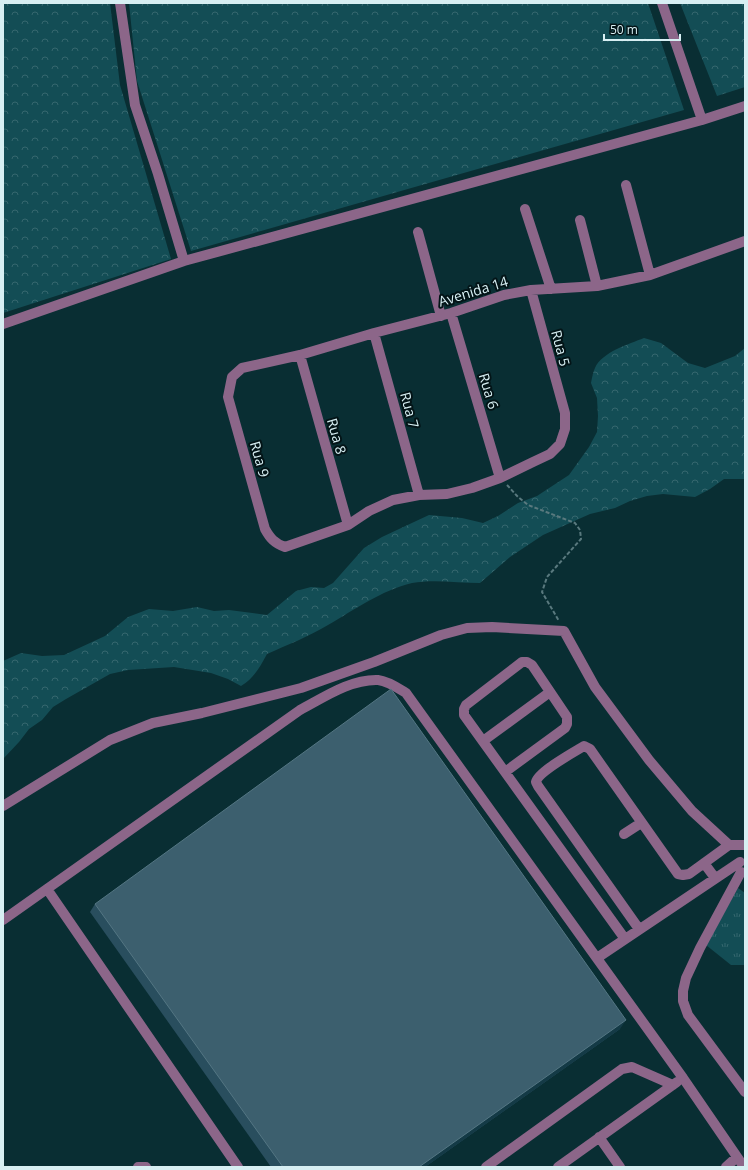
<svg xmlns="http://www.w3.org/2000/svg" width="748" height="1170" viewBox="0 0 748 1170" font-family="'Open Sans',sans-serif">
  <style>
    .grass { fill: url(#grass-tufts) }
    .forest { fill: url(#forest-crowns) }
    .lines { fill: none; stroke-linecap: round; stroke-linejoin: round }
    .path { stroke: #59797e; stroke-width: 2; stroke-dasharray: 4 2; stroke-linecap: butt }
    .minor { stroke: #8c6689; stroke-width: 10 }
    .wall { fill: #294e5e }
    .shaded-wall { fill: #143a46 }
    .building { fill: #3c5f6e; stroke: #547683 }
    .labels { text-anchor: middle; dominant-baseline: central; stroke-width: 4; stroke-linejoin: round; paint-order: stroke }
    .street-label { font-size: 14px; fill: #d7eff3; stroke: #031417 }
  </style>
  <defs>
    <pattern id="grass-tufts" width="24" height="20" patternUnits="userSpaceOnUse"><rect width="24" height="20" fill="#134d55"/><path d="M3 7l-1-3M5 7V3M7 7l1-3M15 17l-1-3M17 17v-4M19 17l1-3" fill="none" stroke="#35676e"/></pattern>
    <pattern id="forest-crowns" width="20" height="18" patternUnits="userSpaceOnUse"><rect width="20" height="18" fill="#134d55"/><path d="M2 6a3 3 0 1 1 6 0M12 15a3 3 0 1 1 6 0" fill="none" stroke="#35676e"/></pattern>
  </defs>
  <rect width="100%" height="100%" fill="#092e33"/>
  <path class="grass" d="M738,888L745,893V965H731L706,945Z"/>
  <path class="forest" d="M3,3H110L120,85L171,259L3,313Z
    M129,3H648L684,110L191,251L137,81Z
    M680,3H745V87L717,96Z
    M644,338L661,343L688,363L705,368L735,356L745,348V479H724L710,489L695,497L663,494L647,496L630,501L615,508L590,514L543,535L510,557L480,583C459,583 433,579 412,583C382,590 354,610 328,625C308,637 287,645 267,654C260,667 254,678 241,686L228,679L211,673L174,667L128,670L110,674L66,699L53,707L42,720L29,729L19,742L3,759V661L21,653L42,656L64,655L105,636L128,617L149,609L173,611L197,607L214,611L229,610L267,615L296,591L311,587L324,588L333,583L364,548L382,537L414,522L429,515L462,518L483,523L498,516L518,503L537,496L569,475L589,447L597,432L598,416L597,398L591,383C592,378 593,372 595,368C602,352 629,344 644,338Z"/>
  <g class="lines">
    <path class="path" d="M507,485L518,497L528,505L575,523L580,530L581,539L547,577L542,592L559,621"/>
    <path class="minor" d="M120,3L135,105L158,174L184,261
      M662,3L702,120
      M626,185L650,275
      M525,209L551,289
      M580,220L597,286
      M418,232L441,316
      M531,290L565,413V429L560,444L550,454L533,462L500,478L472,488L447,494L419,495L393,500L369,511L348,525L285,547C274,543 270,538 265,529L228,397L232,377L242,368L300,355L374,333L451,313L504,295L531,290L597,286L650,275L745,241
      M451,313L500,478
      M3,324L184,261L702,120L745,106
      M374,333L419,495
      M300,355L348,525
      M483,741L550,692
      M505,772L565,728L567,724V717L532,665L527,662H522L466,705L464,709V715L625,939
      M3,806L110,740L153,723L202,713L301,688L374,662L441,635L467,628L492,627L564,631L595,687L649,760L692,811L729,845
      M624,834L641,823
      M704,863L715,878
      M741,872L700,948L686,978L683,991V1001L688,1015L745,1092
      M47,889L238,1167
      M3,920L300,710C323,698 350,679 378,680C388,681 398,688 406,693L683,1078L744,1167
      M639,929L538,786L536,782C538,772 574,752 584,746L590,749L678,874L683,875L689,874L729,845H745
      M597,958L740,862
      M599,1137L620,1167
      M138,1167H146
      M486,1167L622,1069L632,1067L673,1085
      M558,1167L677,1082
      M726,1167L737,1157"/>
  </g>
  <path class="wall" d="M95,904L620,1029L425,1167H271L90,912Z"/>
  <path class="shaded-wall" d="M626,1020L620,1029L425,1167H419Z"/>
  <path class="building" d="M391,689L626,1020L419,1167H283L95,904Z"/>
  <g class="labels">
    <g class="street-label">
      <text transform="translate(473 291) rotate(-17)">Avenida 14</text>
      <text transform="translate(561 348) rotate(75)">Rua 5</text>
      <text transform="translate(489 391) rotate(73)">Rua 6</text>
      <text transform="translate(410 410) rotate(75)">Rua 7</text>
      <text transform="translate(337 436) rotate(74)">Rua 8</text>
      <text transform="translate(260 459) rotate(74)">Rua 9</text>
    </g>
  </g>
  <rect width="748" height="1170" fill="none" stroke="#d7eff3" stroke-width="8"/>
  <path d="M604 34v6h76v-6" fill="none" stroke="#d7eff3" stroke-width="2"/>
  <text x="610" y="34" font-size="12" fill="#d7eff3" stroke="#031417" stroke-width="3" paint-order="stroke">50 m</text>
</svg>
